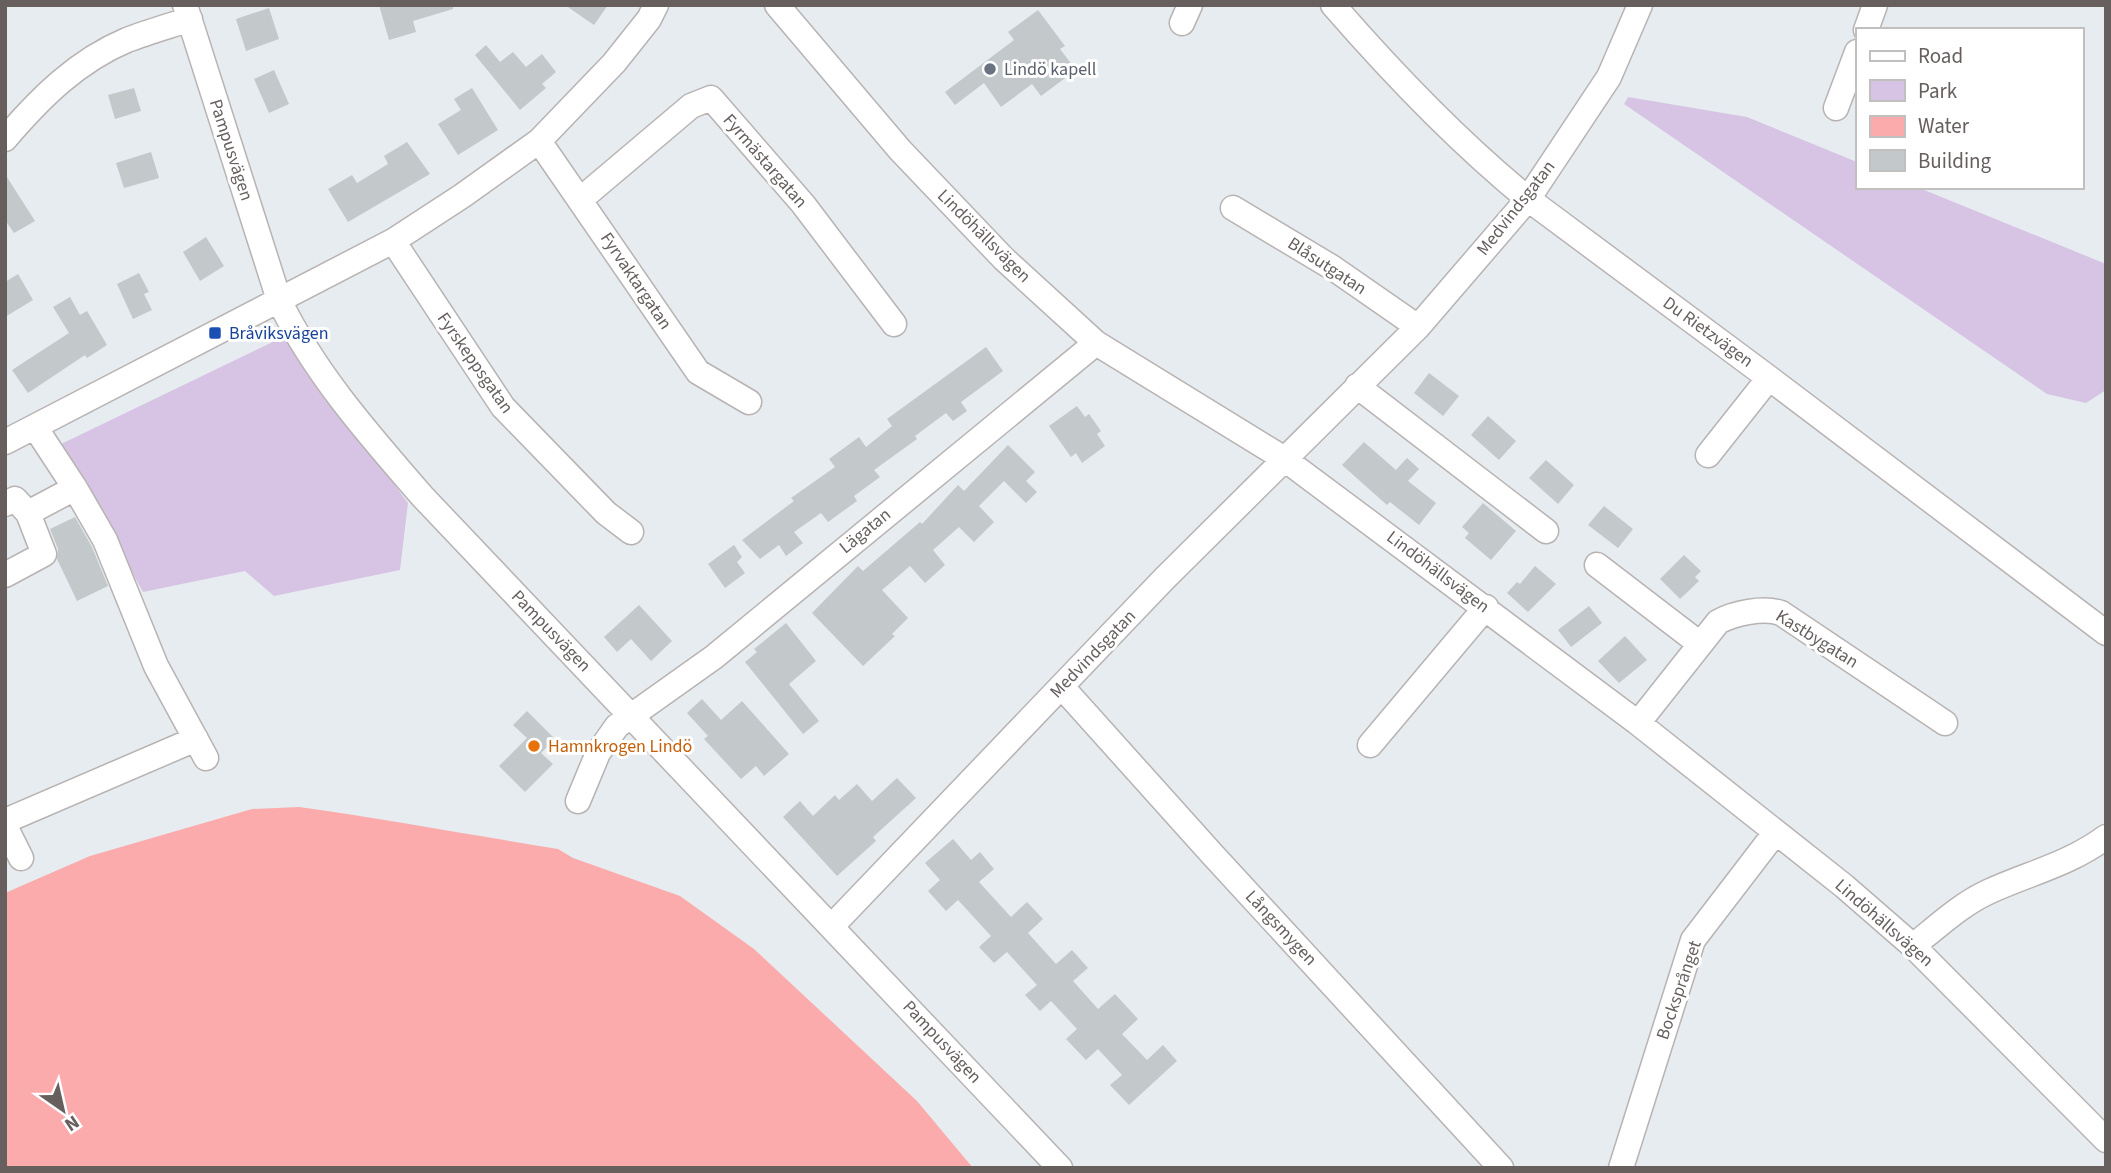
<svg xmlns="http://www.w3.org/2000/svg" width="2111" height="1173" viewBox="0 0 2111 1173" font-family="'Source Sans 3',sans-serif">
  <style>
    .green { fill: #d7c4e5 }
    .water { fill: #fbabab }
    .building { fill: #c3c8cb }
    .lines { fill: none; stroke-linecap: round; stroke-linejoin: round }
    .minor-casing { stroke: #b8b3b2; stroke-width: 27 }
    .minor { stroke: #fff; stroke-width: 24 }
    .worship-dot { fill: #6b7280; stroke: #fff; stroke-width: 2.5 }
    .transit-dot { fill: #1a4fb4; stroke: #fff; stroke-width: 2.5 }
    .food-dot { fill: #e8710a; stroke: #fff; stroke-width: 2.5 }
    .labels { text-anchor: middle; dominant-baseline: central; stroke-width: 6; stroke-linejoin: round; paint-order: stroke }
    .worship-label { font-size: 18px; fill: #5b616d; stroke: #fff; text-anchor: start }
    .street-label { font-size: 18px; fill: #665f5e; stroke: #fff }
    .transit-label { font-size: 18px; fill: #164399; stroke: #fff; text-anchor: start }
    .food-label { font-size: 18px; fill: #c56008; stroke: #fff; text-anchor: start }
  </style>
  <rect width="100%" height="100%" fill="#e6ecef"/>
  <path class="green" d="M1628,97L1747,117L1857,162V187H1917L2106,264V390L2086,403L2047,394L1624,104Z
    M285,336L408,503L400,570L274,596L245,571L143,592L101,516L57,446Z"/>
  <path class="water" d="M299,807C386,819 471,835 558,849L573,858L680,896L754,949L917,1101L973,1168H5V893L90,856L252,809Z"/>
  <path class="building" d="M379,5H453V9L413,21L416,32L389,40Z
    M565,5H608L594,25Z
    M269,8L279,39L246,51L236,19Z
    M1038,10L1065,46L1060,49L1076,70L1041,96L1032,84L1001,107L984,83L955,105L945,92L1014,40L1008,32Z
    M486,45L500,62L513,52L526,67L542,54L556,72L542,84L546,88L520,110L475,55Z
    M274,70L289,104L269,113L254,79Z
    M134,88L141,111L115,119L108,95Z
    M472,88L498,130L458,155L438,124L461,110L454,99Z
    M407,142L430,174L348,222L328,189L352,175L357,183L388,164L384,156Z
    M151,152L159,178L124,188L116,163Z
    M5,174L35,221L14,233L5,220Z
    M206,237L224,266L200,281L183,252Z
    M139,273L149,292L144,294L152,310L133,319L117,284Z
    M18,274L33,300L5,317V282Z
    M70,297L80,315L87,311L107,345L87,358L85,355L28,393L12,370L69,333L53,307Z
    M986,347L1003,371L961,402L967,411L953,421L946,413L915,436L917,439L874,470L880,477L854,496L857,501L828,522L821,513L794,532L803,543L786,556L779,545L760,559L742,540L794,501L791,498L835,467L829,459L859,437L866,447L892,426L887,419Z
    M1429,373L1459,396L1443,416L1414,393Z
    M1077,406L1085,417L1089,414L1101,431L1097,434L1105,446L1082,463L1076,453L1071,457L1049,426Z
    M1488,416L1516,441L1499,460L1471,435Z
    M1364,442L1396,470L1407,458L1419,469L1408,481L1436,503L1419,525L1390,502L1387,505L1342,465Z
    M1008,445L1035,472L1026,481L1037,492L1026,503L1004,481L979,506L994,522L974,542L959,527L933,550L945,565L925,583L910,566L882,590L908,618L892,634L895,636L863,666L812,613L858,566L863,571L920,522L922,524L958,485L964,491Z
    M1546,460L1574,485L1558,504L1529,478Z
    M1483,503L1516,531L1491,560L1465,538L1469,533L1462,527Z
    M1604,506L1633,529L1618,548L1588,525Z
    M75,517L92,547L108,586L77,601L57,559L58,549L50,529Z
    M734,545L742,557L737,562L745,573L725,588L708,564Z
    M1684,555L1701,571L1695,577L1699,581L1680,599L1660,579Z
    M1535,566L1556,584L1528,612L1507,593L1517,582L1520,584Z
    M639,605L672,641L651,661L631,639L617,652L604,637Z
    M1589,606L1602,623L1571,647L1558,630Z
    M786,623L816,661L789,684L819,721L803,734L745,662L757,652L754,649Z
    M1625,636L1647,660L1619,683L1598,661Z
    M702,699L721,720L742,701L789,754L764,776L756,766L741,779L704,739L708,736L687,713Z
    M527,711L555,739L541,753L553,764L525,792L499,766L527,738L513,725Z
    M897,778L916,798L873,837L876,841L837,876L783,817L800,801L813,816L835,795L839,800L857,784L872,801Z
    M953,839L971,860L980,852L994,869L979,882L1011,917L1027,902L1043,919L1028,933L1056,964L1072,950L1088,968L1073,981L1098,1009L1115,994L1138,1019L1122,1034L1147,1060L1163,1045L1177,1061L1129,1105L1110,1085L1122,1075L1098,1049L1086,1060L1066,1039L1077,1029L1051,1001L1040,1011L1025,995L1037,985L1007,952L994,963L979,947L991,936L958,900L946,911L928,891L940,880L925,863Z"/>
  <g class="lines">
    <g class="minor-casing">
      <path id="minor" d="M185,5L279,300C314,373 370,436 422,496L1060,1168
        M777,5L900,150L1004,259L1096,343L1283,458L1638,723L1844,886L1913,946L2106,1140
        M1333,5C1393,74 1457,141 1528,199L1769,378L2106,633
        M1182,23L1190,5
        M1866,30L1875,5
        M1836,108L1857,52
        M5,139C40,98 77,61 127,40C148,32 169,26 190,19
        M539,141L698,372L749,402
        M581,199L691,106L711,98L803,204L894,324
        M1233,208L1333,268L1418,327
        M393,241L503,407L606,513L631,532
        M1357,386L1546,531
        M35,427L75,488L105,540L156,666L206,758
        M5,442L393,241L462,196L539,141L614,63L649,19L656,5
        M1708,455L1769,378
        M5,504L15,499L28,513L44,554L5,575
        M28,513L75,488
        M1597,565L1700,644
        M1062,687L1212,854L1501,1168
        M1638,723L1718,622C1734,613 1764,607 1781,613L1945,723
        M1370,745L1486,607
        M578,801L598,753L617,726L714,657L1096,343
        M5,821L196,739
        M5,826L21,858
        M832,926L1165,578L1418,327L1528,199L1609,77L1640,5
        M1913,946C1937,927 1960,905 1988,892C2029,873 2068,865 2106,837
        M1621,1168L1693,940L1775,833"/>
    </g>
    <use href="#minor" class="minor"/>
  </g>
  <circle class="worship-dot" cx="990" cy="69" r="7"/>
  <rect class="transit-dot" x="208" y="326" width="14" height="14" rx="3.5"/>
  <circle class="food-dot" cx="534" cy="746" r="7"/>
  <g class="labels">
    <g class="worship-label">
      <text x="1004" y="69">Lindö kapell</text>
    </g>
    <g class="street-label">
      <text transform="translate(231 150) rotate(72)">Pampusvägen</text>
      <text transform="translate(765 161) rotate(49)">Fyrmästargatan</text>
      <text transform="translate(1516 208) rotate(-52)">Medvindsgatan</text>
      <text transform="translate(984 236) rotate(45)">Lindöhällsvägen</text>
      <text transform="translate(1327 266) rotate(33)">Blåsutgatan</text>
      <text transform="translate(636 281) rotate(56)">Fyrvaktargatan</text>
      <text transform="translate(1708 332) rotate(36)">Du Rietzvägen</text>
      <text transform="translate(475 363) rotate(55)">Fyrskeppsgatan</text>
      <text transform="translate(865 531) rotate(-39)">Lägatan</text>
      <text transform="translate(1438 572) rotate(37)">Lindöhällsvägen</text>
      <text transform="translate(551 631) rotate(46)">Pampusvägen</text>
      <text transform="translate(1817 639) rotate(32)">Kastbygatan</text>
      <text transform="translate(1093 654) rotate(-46)">Medvindsgatan</text>
      <text transform="translate(1884 923) rotate(41)">Lindöhällsvägen</text>
      <text transform="translate(1281 928) rotate(47)">Långsmygen</text>
      <text transform="translate(1679 990) rotate(-71)">Bocksprånget</text>
      <text transform="translate(942 1042) rotate(47)">Pampusvägen</text>
    </g>
    <g class="transit-label">
      <text x="229" y="333">Bråviksvägen</text>
    </g>
    <g class="food-label">
      <text x="548" y="746">Hamnkrogen Lindö</text>
    </g>
  </g>
  <rect width="2111" height="1173" fill="none" stroke="#665f5e" stroke-width="14"/>
  <rect x="1856" y="28" width="228" height="161" fill="#ffffff" stroke="#c2bfbf" stroke-width="2"/>
  <rect x="1870" y="51" width="35" height="10" fill="#ffffff" stroke="#c2bfbf" stroke-width="2"/>
  <text x="1918" y="63" font-size="21" fill="#665f5e">Road</text>
  <rect x="1870" y="80" width="35" height="21" fill="#d7c4e5" stroke="#c2bfbf" stroke-width="2"/>
  <text x="1918" y="98" font-size="21" fill="#665f5e">Park</text>
  <rect x="1870" y="116" width="35" height="21" fill="#fbabab" stroke="#c2bfbf" stroke-width="2"/>
  <text x="1918" y="133" font-size="21" fill="#665f5e">Water</text>
  <rect x="1870" y="150" width="35" height="21" fill="#c3c8cb" stroke="#c2bfbf" stroke-width="2"/>
  <text x="1918" y="168" font-size="21" fill="#665f5e">Building</text>
  <g transform="translate(63 1110) rotate(146)" stroke="#ffffff" stroke-width="5" paint-order="stroke">
  <path d="M0-5L12 26L0 18L-12 26Z" fill="#665f5e"/>
  <text y="-10" font-size="19" font-weight="bold" text-anchor="middle" fill="#665f5e">N</text>
  </g>
</svg>
